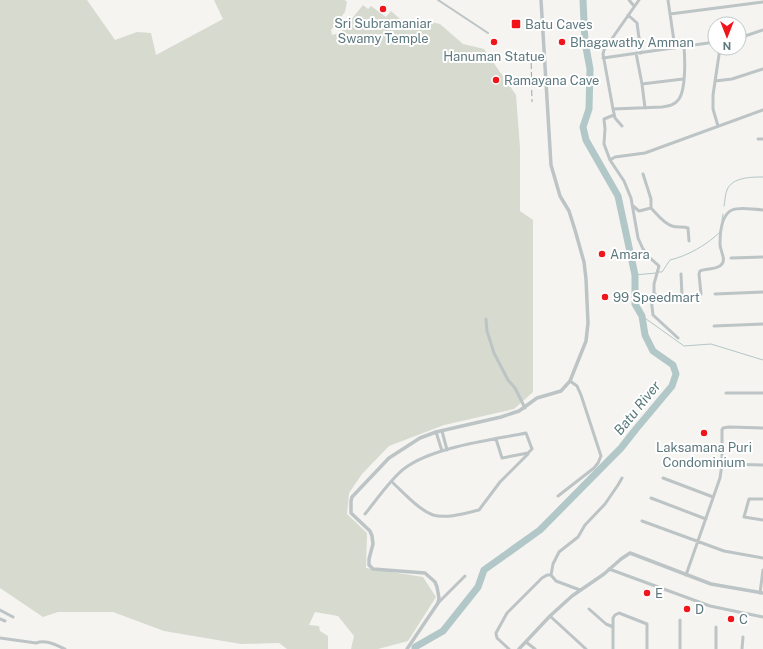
<svg xmlns="http://www.w3.org/2000/svg" width="763" height="649" viewBox="0 0 763 649" font-family="'Public Sans',sans-serif">
  <style>
    .green { fill: #d6dacf }
    .lines { fill: none; stroke-linecap: round; stroke-linejoin: round }
    .stream { stroke: #b2c7c7; stroke-width: 1 }
    .river { stroke: #b2c7c7; stroke-width: 7 }
    .pedestrian { stroke: #bdc4c6; stroke-width: 2 }
    .minor { stroke: #bdc4c6; stroke-width: 3 }
    .tertiary { stroke: #bdc4c6; stroke-width: 3.5 }
    .rail { stroke: #9ca7aa; stroke-width: 1; stroke-dasharray: 6 3; stroke-linecap: butt }
    .poi-dot { fill: #f0151a; stroke: #fff; stroke-width: 1.5 }
    .labels { text-anchor: middle; dominant-baseline: central; stroke-width: 4; stroke-linejoin: round; paint-order: stroke }
    .poi-label { font-size: 13px; fill: #5d787e; stroke: #fff; text-anchor: start }
    .water-label { font-size: 14px; font-style: italic; fill: #587a7b; stroke: #fff }
  </style>
  <rect width="100%" height="100%" fill="#f5f4f0"/>
  <path class="green" d="M0,0H87L115,40L137,32L151,33L156,55L223,19L214,0H345L347,2L345,12L331,30L332,35L340,33L363,5L368,9L371,6L386,17L391,11L409,27L426,21L440,24L463,44L484,49L516,95L520,148V211L533,220V392L514,409L444,425L389,446L362,474L349,493L347,514L367,533L366,568L423,577L436,597L408,641L378,649H351L354,636L338,616L315,612L309,625L319,626L320,631L328,636V649H287L279,643L241,644L164,631L113,612H58L43,617L0,588Z"/>
  <g class="lines">
    <path class="stream" d="M724,206C725,201 725,195 727,190C732,177 752,177 763,177
      M722,221L723,214
      M659,272H662L670,260C687,256 707,245 720,232
      M635,275L656,273
      M642,316L684,346L711,344L763,360"/>
    <path class="river" d="M415,649V647L443,631L478,587L484,570L540,530L621,448L636,429L672,386L676,374L673,365L653,351L645,335L642,316L635,304V275L618,196L586,140L583,127L589,109L590,69L585,42L583,0"/>
    <path class="pedestrian" d="M438,0L488,33"/>
    <path class="minor" d="M629,0L634,6
      M668,0L675,48
      M670,14L763,2
      M628,15L637,23L641,53
      M739,38L763,30
      M636,53L642,84L645,108
      M603,58L715,42
      M715,81L732,79L763,69
      M642,84L683,79
      M613,109L662,107C669,106 675,105 679,99C686,89 685,59 684,46
      M614,115L604,119L605,129L604,144L610,160L624,181L631,198L638,238L643,249L649,257L659,266L654,284V293L658,297L699,296L701,294L699,274L700,271C706,268 716,270 721,265C727,260 720,251 720,244C720,234 721,215 732,210C738,207 755,209 763,210
      M622,126L615,118L613,109L603,54L604,50L639,0
      M718,126L713,109V95L720,48
      M758,139H763
      M610,160L615,157L645,153L763,110
      M643,174L651,199V208
      M633,206L639,211L651,208C657,214 663,223 672,226C677,228 683,226 688,228L689,241
      M731,258L763,257
      M681,274L682,296
      M654,293L651,298L653,315L678,338
      M715,294L763,292
      M486,319L487,331L494,353L508,380L515,388L525,408
      M714,326L763,324
      M726,393H763
      M442,431L447,450
      M436,432L442,451
      M722,464L763,465
      M663,478L713,497
      M392,482C403,492 419,510 433,515C447,519 466,513 479,510L500,482L528,454
      M558,496L594,468L598,463L601,456L581,395L577,386L570,381
      M651,498L706,519
      M763,499H749L744,517L763,520
      M365,514C375,502 392,477 405,468C433,447 491,440 526,433L532,449L528,453L502,458L496,439
      M642,521L724,551L763,558
      M609,569L710,606L763,617
      M551,575L553,564L559,552L578,537L585,525L605,504L618,485L622,478
      M686,575L720,478L722,464V430L723,428L729,427L763,428
      M760,593L763,570
      M438,603L465,576
      M589,609L606,624L613,627
      M0,610L13,617
      M550,616L586,649
      M0,619L5,621
      M680,620V649
      M716,627V649
      M0,638L36,643C46,639 56,645 65,649
      M526,642L535,649
      M509,649L497,638L496,633L507,613L542,578L547,575H551L556,581L580,590
      M613,649V618L615,615L619,613L647,624V649
      M742,649L743,637"/>
    <path class="tertiary" d="M407,649L438,603L439,598L437,587L435,582L425,573L373,569L369,565V559L373,544L372,536L370,531L351,513V501L352,497L389,458L420,438L436,432L501,417L519,411L537,398L561,391L570,381L586,341L588,323L586,279L584,262L575,230L569,211L560,196L551,165L541,0
      M519,649L550,616L572,596L604,574L621,559L630,553L711,584L763,593"/>
    <path class="rail" d="M531,54L532,102"/>
  </g>
  <g class="poi-dot">
    <circle cx="383" cy="9" r="4"/>
    <rect x="511" y="19" width="10" height="10" rx="2"/>
    <circle cx="494" cy="42" r="4"/>
    <circle cx="562" cy="42" r="4"/>
    <circle cx="496" cy="80" r="4"/>
    <circle cx="602" cy="254" r="4"/>
    <circle cx="605" cy="297" r="4"/>
    <circle cx="704" cy="433" r="4"/>
    <circle cx="647" cy="593" r="4"/>
    <circle cx="687" cy="609" r="4"/>
    <circle cx="731" cy="619" r="4"/>
  </g>
  <g class="labels">
    <g class="poi-label">
      <text x="383" y="23" text-anchor="middle">Sri Subramaniar<tspan x="383" dy="15">Swamy Temple</tspan></text>
      <text x="525" y="24">Batu Caves</text>
      <text x="570" y="42">Bhagawathy Amman</text>
      <text x="494" y="56" text-anchor="middle">Hanuman Statue</text>
      <text x="504" y="80">Ramayana Cave</text>
      <text x="610" y="254">Amara</text>
      <text x="613" y="297">99 Speedmart</text>
      <text x="704" y="447" text-anchor="middle">Laksamana Puri<tspan x="704" dy="15">Condominium</tspan></text>
      <text x="655" y="593">E</text>
      <text x="695" y="609">D</text>
      <text x="739" y="619">C</text>
    </g>
    <g class="water-label">
      <text transform="translate(637 408) rotate(-51)">Batu River</text>
    </g>
  </g>
  <g transform="translate(727 36) rotate(180)"><circle r="19" fill="#ffffff" stroke="#bec9cb"/>
  <path d="M0-3L7 15L0 10L-7 15Z" fill="#f0151a"/>
  <text y="-6" font-size="11" font-weight="bold" text-anchor="middle" fill="#5d787e">N</text>
  </g>
</svg>
